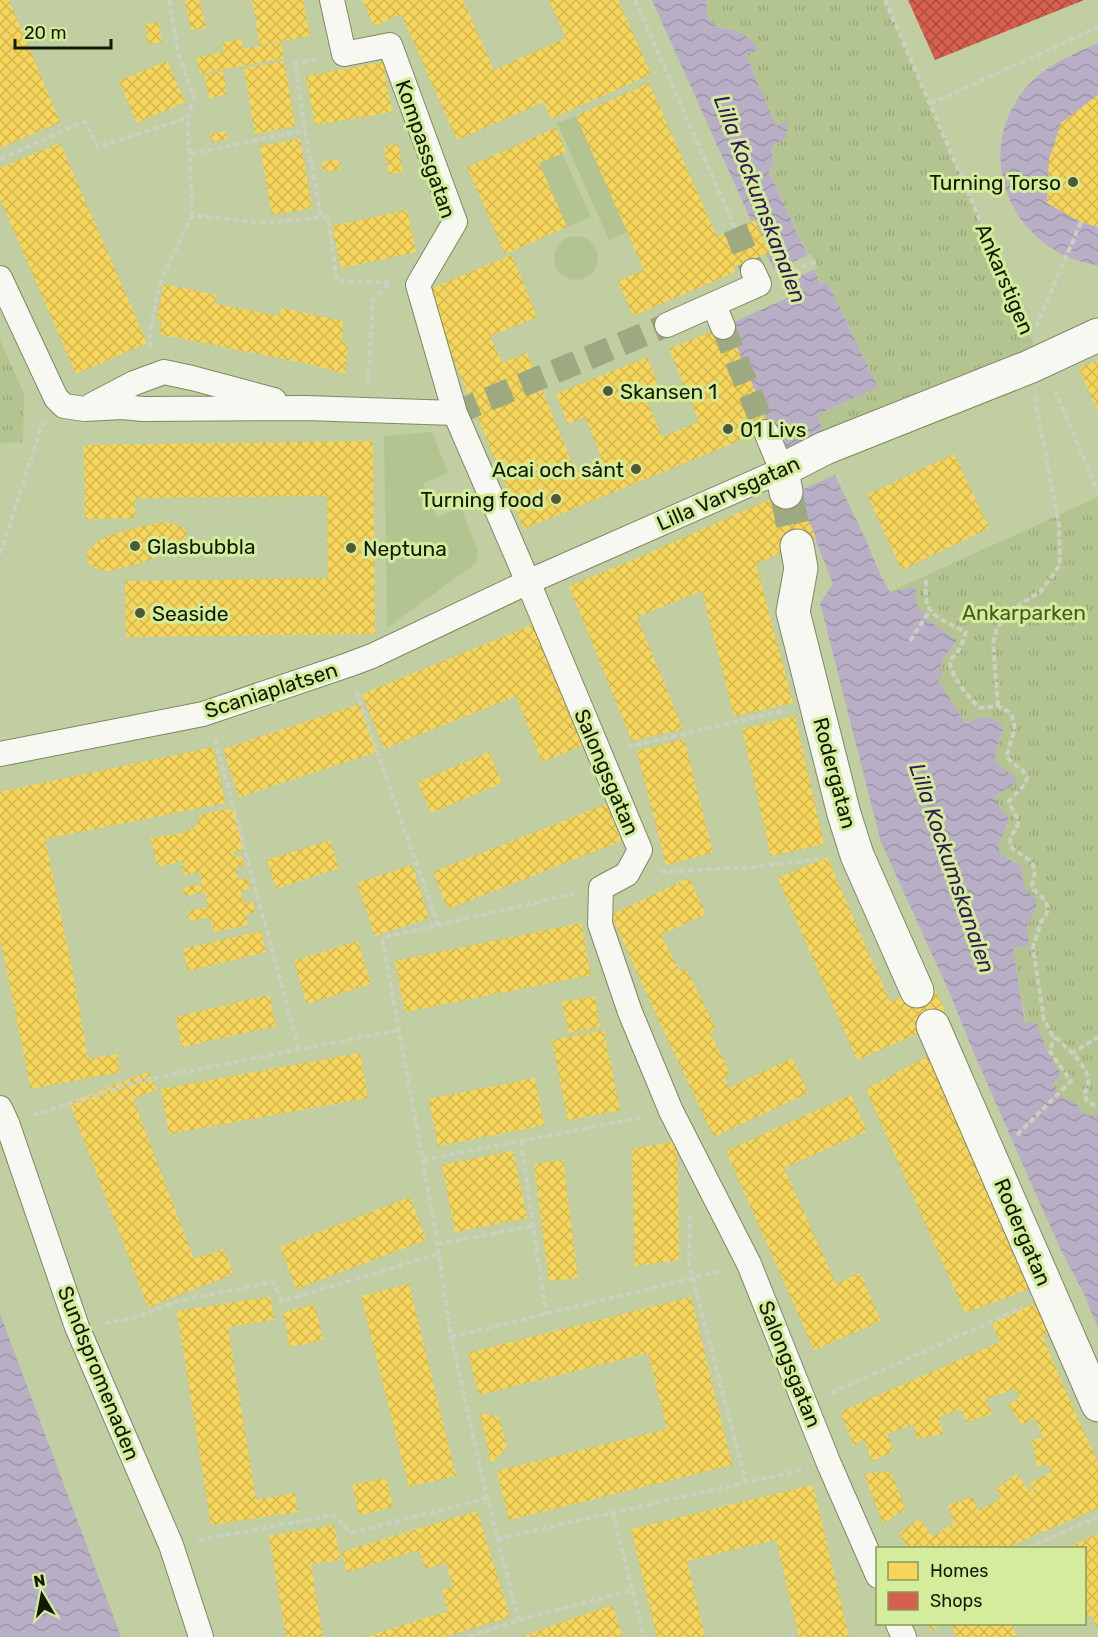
<svg xmlns="http://www.w3.org/2000/svg" width="1098" height="1637" viewBox="0 0 1098 1637" font-family="Rubik,sans-serif">
  <style>
    .green { fill: #b4c491 }
    .park { fill: url(#park-tufts) }
    .water { fill: url(#water-waves) }
    .pier { fill: #c0cea1 }
    .homes { fill: url(#homes-cross-hatch) }
    .shops { fill: url(#shops-cross-hatch) }
    .lines { fill: none; stroke-linecap: round; stroke-linejoin: round }
    .pedestrian-tunnel { stroke: #9daa81; stroke-width: 24; stroke-dasharray: 24 12; stroke-linecap: butt }
    .minor-tunnel { stroke: #9daa81; stroke-width: 33; stroke-dasharray: 33 16; stroke-linecap: butt }
    .pedestrian-casing { stroke: #7e8864; stroke-width: 26 }
    .minor-casing { stroke: #7e8864; stroke-width: 35 }
    .path { stroke: #cbd0c1; stroke-width: 4; stroke-dasharray: 6 3; stroke-linecap: butt }
    .pedestrian { stroke: #f6f8f1; stroke-width: 24 }
    .minor { stroke: #f6f8f1; stroke-width: 33 }
    .poi-dot { fill: #4f5938; stroke: #d4ed9c; stroke-width: 2 }
    .labels { text-anchor: middle; dominant-baseline: central; stroke-width: 6; stroke-linejoin: round; paint-order: stroke }
    .street-label { font-size: 21px; fill: #121a00; stroke: #d4ed9c }
    .poi-label { font-size: 21px; fill: #121a00; stroke: #d4ed9c; text-anchor: start }
    .park-label { font-size: 21px; fill: #49591b; stroke: #d4ed9c }
    .water-label { font-size: 22px; font-style: italic; fill: #361656; stroke: #d4ed9c }
  </style>
  <defs>
    <pattern id="park-tufts" width="24" height="20" patternUnits="userSpaceOnUse" patternTransform="scale(1.5)"><rect width="24" height="20" fill="#b4c491"/><path d="M3 7l-1-3M5 7V3M7 7l1-3M15 17l-1-3M17 17v-4M19 17l1-3" fill="none" stroke="#9aa87b"/></pattern>
    <pattern id="water-waves" width="16" height="10" patternUnits="userSpaceOnUse" patternTransform="scale(1.5)"><rect width="16" height="10" fill="#b8aec6"/><path d="M0 5q4-4 8 0t8 0" fill="none" stroke="#9d95a8"/></pattern>
    <pattern id="homes-cross-hatch" width="8" height="8" patternUnits="userSpaceOnUse" patternTransform="scale(1.5)"><rect width="8" height="8" fill="#f6d55c"/><path d="M0 0l8 8M0 8l8-8" fill="none" stroke="#d2b64e"/></pattern>
    <pattern id="shops-cross-hatch" width="8" height="8" patternUnits="userSpaceOnUse" patternTransform="scale(1.5)"><rect width="8" height="8" fill="#d6604d"/><path d="M0 0l8 8M0 8l8-8" fill="none" stroke="#ac4e3e"/></pattern>
  </defs>
  <rect width="100%" height="100%" fill="#c0cea1"/>
  <path class="green" d="M576,116L627,232L609,240L557,123Z
    M562,153L591,217L567,227L539,163Z
    M554 258a22 22 0 1 1 44 0a22 22 0 1 1-44 0Z
    M432,432L448,473L423,483L437,517L461,508L478,552L476,563L387,628L384,436Z"/>
  <path class="park" d="M707,0H885L1041,361L825,448L823,431L816,416L878,387L827,282L822,284L768,168C770,158 770,148 780,142L776,126L746,54L760,48L734,30L719,27L710,22L706,7Z
    M0,340L24,394L23,442L0,443Z
    M1098,497V1114C1080,1119 1084,1110 1075,1103C1069,1098 1072,1102 1065,1099C1060,1097 1056,1090 1053,1085L1061,1075L1047,1051L1040,1032L1026,1023L1013,948L1029,945L1027,927L1031,919L1028,893L1024,888L1021,880L1022,871C1019,867 1016,862 1012,859C1010,858 1006,857 1003,856C992,848 1002,833 1008,825L1001,808L997,804L995,797L999,792L1013,786L1015,776L1006,771L995,760C995,747 1002,737 1003,725C988,715 981,715 965,723L938,680L940,663L955,645L952,637L930,621L917,605L915,587L890,592Z"/>
  <path class="water" d="M652,0H707C705,12 708,24 721,28C726,29 731,29 736,31C746,35 753,42 760,49L746,55L776,126L787,121C790,145 774,139 772,150C771,154 774,161 775,165L768,169L821,284L827,282L878,387L817,415L823,431L778,453L770,428L728,325L789,297L767,256Z
    M1098,43V95L1061,123L1049,160L1047,203L1081,222L1098,227V265C1020,256 974,167 1017,100C1036,69 1067,57 1098,43Z
    M835,475C843,493 851,509 860,527C870,548 877,571 890,592L915,587L917,605L930,621L956,640C951,655 935,658 943,676L938,680L965,723C981,716 987,714 1003,725C1002,737 995,747 995,760L1006,771L1015,776L1017,780C1012,789 1001,789 995,797L997,804L1009,819C1007,830 990,847 1004,856C1009,860 1015,861 1021,866C1024,883 1020,888 1036,899V908L1027,927L1029,945L1013,948L1025,1023L1036,1022L1047,1051L1061,1075L1053,1085C1056,1090 1060,1097 1066,1099C1072,1102 1069,1099 1075,1103C1084,1110 1080,1119 1098,1114V1328L1084,1294L1061,1250L1030,1181L970,1044L951,996L881,842L820,603L833,584L797,492Z
    M0,1314L121,1637H0Z"/>
  <path class="pier" d="M811,254L818,268L780,285L772,271Z"/>
  <path class="homes" d="M0,0H9L60,122L0,148Z
    M189,0H200L206,28L191,30L185,1Z
    M252,0H303L310,36L260,45Z
    M363,0H463L494,70L566,38L549,0H618L651,74L551,119L544,102L457,140L401,14L374,26Z
    M158,22L162,42L148,44L145,24Z
    M241,39L243,49L281,42L284,58L200,74L197,57L224,52L222,43Z
    M167,61L185,102L137,123L119,81Z
    M284,61L295,126L255,134L244,68Z
    M383,62L392,112L315,125L306,76Z
    M223,71L227,94L209,98L204,75Z
    M649,83L717,237L755,220L770,252L733,267L735,272L633,316L618,281L644,270L576,116Z
    M1098,95V227L1081,222L1047,203L1049,160L1061,123Z
    M556,128L566,152L539,163L567,227L505,254L467,167Z
    M226,131L227,139L212,142L210,134Z
    M300,139L312,208L272,215L260,146Z
    M60,143L147,343L76,374L0,199V168Z
    M398,144L403,172L389,174L384,147Z
    M338,159L340,170L324,172L322,162Z
    M407,210L416,252L341,268L332,226Z
    M512,255L537,317L490,336L502,363L527,353L575,470L602,458L585,417L568,424L556,394L647,357L659,387L644,394L662,437L699,422L669,349L728,325L770,428L524,529L425,291Z
    M164,284L216,295L215,304L279,316L281,308L343,321L342,342L348,345L345,374L314,365L159,334L162,322L157,318Z
    M1098,360V412L1079,368Z
    M373,441L375,634L126,637L125,581L328,578L327,496L135,498V518L85,519L84,445Z
    M954,454L989,528L902,570L867,495Z
    M793,489L816,537L756,564L793,703L734,716L702,591L637,617L683,729L632,741L569,586L647,554Z
    M164,522L175,524L185,529L187,534L183,543L175,549L147,561L123,568L107,571L94,568L87,562V552L96,543L108,536L138,527Z
    M535,624L584,745L542,762L516,696L384,749L362,694Z
    M360,704L377,752L239,797L223,749Z
    M795,716L824,844L771,856L742,729Z
    M684,739L713,853L666,865L637,751Z
    M213,747L225,803L45,839L73,973L88,1059L117,1054L120,1072L31,1089L0,937V792Z
    M489,752L502,783L431,813L418,782Z
    M607,804L621,841L448,909L433,872Z
    M234,808L243,850L233,852L234,857L242,856L244,866L236,867L238,880L248,878L250,889L241,891L244,903L253,902L255,912L246,914L248,925L213,932L210,917L190,921L188,911L208,907L205,892L185,896L183,888L202,884L200,872L184,875L182,861L158,867L150,838L178,834L194,829L201,814Z
    M330,840L339,868L276,889L267,860Z
    M827,857L890,1002L933,984L949,1020L857,1060L778,878Z
    M412,865L429,918L375,936L357,883Z
    M689,878L706,914L661,935L680,972L686,968L716,1029L710,1032L730,1074L724,1077L729,1088L792,1058L808,1093L714,1137L658,1019L611,915Z
    M581,923L591,975L405,1012L395,961Z
    M261,931L266,952L188,971L183,949Z
    M358,941L371,984L307,1004L294,961Z
    M269,995L276,1026L182,1047L176,1017Z
    M595,996L600,1027L568,1033L562,1002Z
    M604,1030L620,1110L568,1120L552,1040Z
    M360,1053L368,1098L169,1134L161,1089Z
    M928,1056L1029,1289L965,1313L866,1089Z
    M149,1072L156,1090L133,1099L194,1259L224,1249L233,1274L148,1307L69,1102Z
    M535,1078L544,1125L438,1146L429,1099Z
    M851,1095L867,1131L784,1168L836,1284L860,1273L881,1321L814,1350L726,1151Z
    M677,1141L679,1260L635,1266L632,1149Z
    M513,1151L527,1218L455,1232L442,1165Z
    M563,1160L578,1278L549,1281L534,1164Z
    M410,1197L426,1240L296,1289L280,1247Z
    M409,1284L456,1476L409,1487L361,1296Z
    M270,1297L274,1320L228,1327L256,1500L295,1493L298,1512L211,1525L177,1311Z
    M691,1297L732,1465L509,1520L497,1471L667,1429L648,1353L479,1395L468,1353Z
    M1037,1302L1052,1333L1042,1335L1073,1408L1098,1462V1508L1005,1548H907L899,1533L919,1519L933,1537L954,1523L948,1505L973,1497L978,1511L1002,1498L996,1489L1017,1474L1029,1491L1034,1489L1029,1483L1051,1473L1049,1465L1037,1466L1032,1440L1043,1438L1035,1418L1022,1425L1008,1405L1020,1397L1015,1389L986,1399L992,1414L966,1422L961,1409L939,1417L943,1434L917,1439L914,1424L887,1434L894,1451L872,1461L864,1440L854,1445L840,1412L1000,1342L992,1323Z
    M315,1305L323,1340L290,1347L283,1312Z
    M480,1413L499,1417L507,1447L491,1464Z
    M890,1471L906,1509L883,1523L864,1474Z
    M386,1478L393,1507L359,1515L352,1485Z
    M813,1485L849,1637H799L776,1540L687,1561L705,1637H657L631,1529Z
    M477,1511L510,1617L444,1637H365L448,1611L442,1590L453,1587L446,1563L425,1569L419,1550L347,1572L341,1552Z
    M334,1525L340,1560L311,1564L323,1637H286L269,1536Z
    M1098,1534V1630L1090,1614L1084,1616V1548H1066Z
    M612,1605L623,1637H521L546,1628Z
    M927,1624H945L930,1630Z
    M951,1624H986L987,1627L995,1624H1011L1017,1637H957Z"/>
  <path class="shops" d="M908,0H1084L935,60Z"/>
  <g class="lines">
    <path class="pedestrian-tunnel" d="M735,228L753,271
      M723,327L766,432
      M455,413L667,325"/>
    <path class="minor-tunnel" d="M786,492L797,546"/>
    <g class="pedestrian-casing">
      <path id="pedestrian" d="M332,0L344,54L390,45L455,222L418,285L455,413L528,582L782,470L766,432
        M0,278L56,398L64,406L85,409L122,407L143,409L305,408L455,413
        M714,305L723,327
        M667,325L759,284L753,271
        M92,405L134,383L164,372L192,378L274,400
        M0,754L203,714L348,665L372,656L528,582L640,850L627,874L601,888L600,924L630,1012L671,1111L749,1264L829,1464L878,1576
        M0,1108L7,1123L77,1327L171,1545L201,1637
        M898,1624L904,1637"/>
    </g>
    <g class="minor-casing">
      <path id="minor" d="M786,492L782,470L825,448L1029,367L1098,335
        M797,546L801,568L793,612L844,814L857,855L917,991
        M933,1026L1098,1405"/>
    </g>
    <path class="path" d="M169,0L179,56L194,97L187,118L190,154L192,215L263,223L328,217L337,281L392,283
      M635,0L735,228
      M885,0L1028,332
      M317,59L295,63L305,130L321,217
      M930,104L1098,27
      M190,154L305,130
      M0,159L85,121L98,147L187,118
      M785,274L817,261
      M1036,327L1081,222
      M152,347L149,340L160,282L192,215
      M368,383L373,300L390,283
      M1055,390L1098,492
      M0,554L43,422
      M926,580C926,588 925,597 927,604C932,618 954,626 966,632C963,639 961,648 956,654C955,656 951,658 950,661C947,671 972,702 980,708L998,706L1011,713C1012,718 1015,723 1014,728C1014,738 1007,747 1007,758L1023,771L1027,778L1025,784L1009,801C1010,809 1019,816 1018,824C1015,833 1008,836 1010,846C1024,859 1041,860 1032,884L1034,890L1046,901L1048,909L1046,915L1041,922L1033,947L1044,1020L1052,1035L1056,1037C1067,1049 1091,1067 1088,1085C1088,1088 1085,1091 1084,1094L1087,1102L1094,1105H1098
      M910,641L930,610
      M356,691L438,925
      M998,706L993,643L997,629L1007,613L1041,591L1060,565L1059,525L1035,398
      M215,739L299,1050
      M627,747L786,710
      M661,872L753,867L823,859
      M1071,1054L1098,1037
      M33,1115L144,1080L398,1030
      M1017,1135L1071,1081L1049,1050L1056,1037
      M521,1141L546,1314
      M423,1160L643,1117
      M690,1215L689,1263L746,1483
      M437,1244L533,1226
      M439,1254L423,1160L382,938L574,894
      M105,1323L133,1318L179,1301L273,1282L282,1301L439,1254L451,1337L487,1498L519,1620
      M451,1337L721,1271
      M831,1393L1022,1308
      M613,1513L644,1637
      M497,1539L802,1470
      M199,1540L334,1515L351,1533L487,1498
      M1027,1548L1098,1517
      M468,1637L519,1620L632,1590"/>
    <use href="#pedestrian" class="pedestrian"/>
    <use href="#minor" class="minor"/>
  </g>
  <g class="poi-dot">
    <circle cx="1073" cy="182" r="6"/>
    <circle cx="608" cy="391" r="6"/>
    <circle cx="728" cy="429" r="6"/>
    <circle cx="636" cy="469" r="6"/>
    <circle cx="556" cy="499" r="6"/>
    <circle cx="135" cy="546" r="6"/>
    <circle cx="351" cy="548" r="6"/>
    <circle cx="140" cy="613" r="6"/>
  </g>
  <g class="labels">
    <g class="street-label">
      <text transform="translate(426 149) rotate(71)">Kompassgatan</text>
      <text transform="translate(1005 279) rotate(67)">Ankarstigen</text>
      <text transform="translate(728 493) rotate(-24)">Lilla Varvsgatan</text>
      <text transform="translate(271 690) rotate(-18)">Scaniaplatsen</text>
      <text transform="translate(607 772) rotate(67)">Salongsgatan</text>
      <text transform="translate(835 773) rotate(75)">Rodergatan</text>
      <text transform="translate(1023 1232) rotate(67)">Rodergatan</text>
      <text transform="translate(790 1364) rotate(68)">Salongsgatan</text>
      <text transform="translate(99 1373) rotate(68)">Sundspromenaden</text>
    </g>
    <g class="poi-label">
      <text x="1061" y="182" text-anchor="end">Turning Torso</text>
      <text x="620" y="391">Skansen 1</text>
      <text x="740" y="429">01 Livs</text>
      <text x="624" y="469" text-anchor="end">Acai och sånt</text>
      <text x="544" y="499" text-anchor="end">Turning food</text>
      <text x="147" y="546">Glasbubbla</text>
      <text x="363" y="548">Neptuna</text>
      <text x="152" y="613">Seaside</text>
    </g>
    <g class="park-label">
      <text x="1024" y="612">Ankarparken</text>
    </g>
    <g class="water-label">
      <text transform="translate(760 199) rotate(69)">Lilla Kockumskanalen</text>
      <text transform="translate(952 868) rotate(71)">Lilla Kockumskanalen</text>
    </g>
  </g>
  <rect x="876" y="1547" width="210" height="78" fill="#d4ed9c" stroke="#86995e" stroke-width="1.5"/>
  <rect x="888" y="1562" width="30" height="18" fill="#f6d55c" stroke="#86995e" stroke-width="1.5"/>
  <text x="930" y="1577" font-size="18" fill="#121a00">Homes</text>
  <rect x="888" y="1592" width="30" height="18" fill="#d6604d" stroke="#86995e" stroke-width="1.5"/>
  <text x="930" y="1607" font-size="18" fill="#121a00">Shops</text>
  <g transform="translate(42 1595) rotate(350)" stroke="#d4ed9c" stroke-width="4.5" paint-order="stroke">
  <path d="M0-4.5L10 22L0 15L-10 22Z" fill="#121a00"/>
  <text y="-9" font-size="16" font-weight="bold" text-anchor="middle" fill="#121a00">N</text>
  </g>
  <path d="M15 39v9h96v-9" fill="none" stroke="#121a00" stroke-width="3"/>
  <text x="24" y="39" font-size="18" fill="#121a00" stroke="#d4ed9c" stroke-width="4.5" paint-order="stroke">20 m</text>
</svg>
